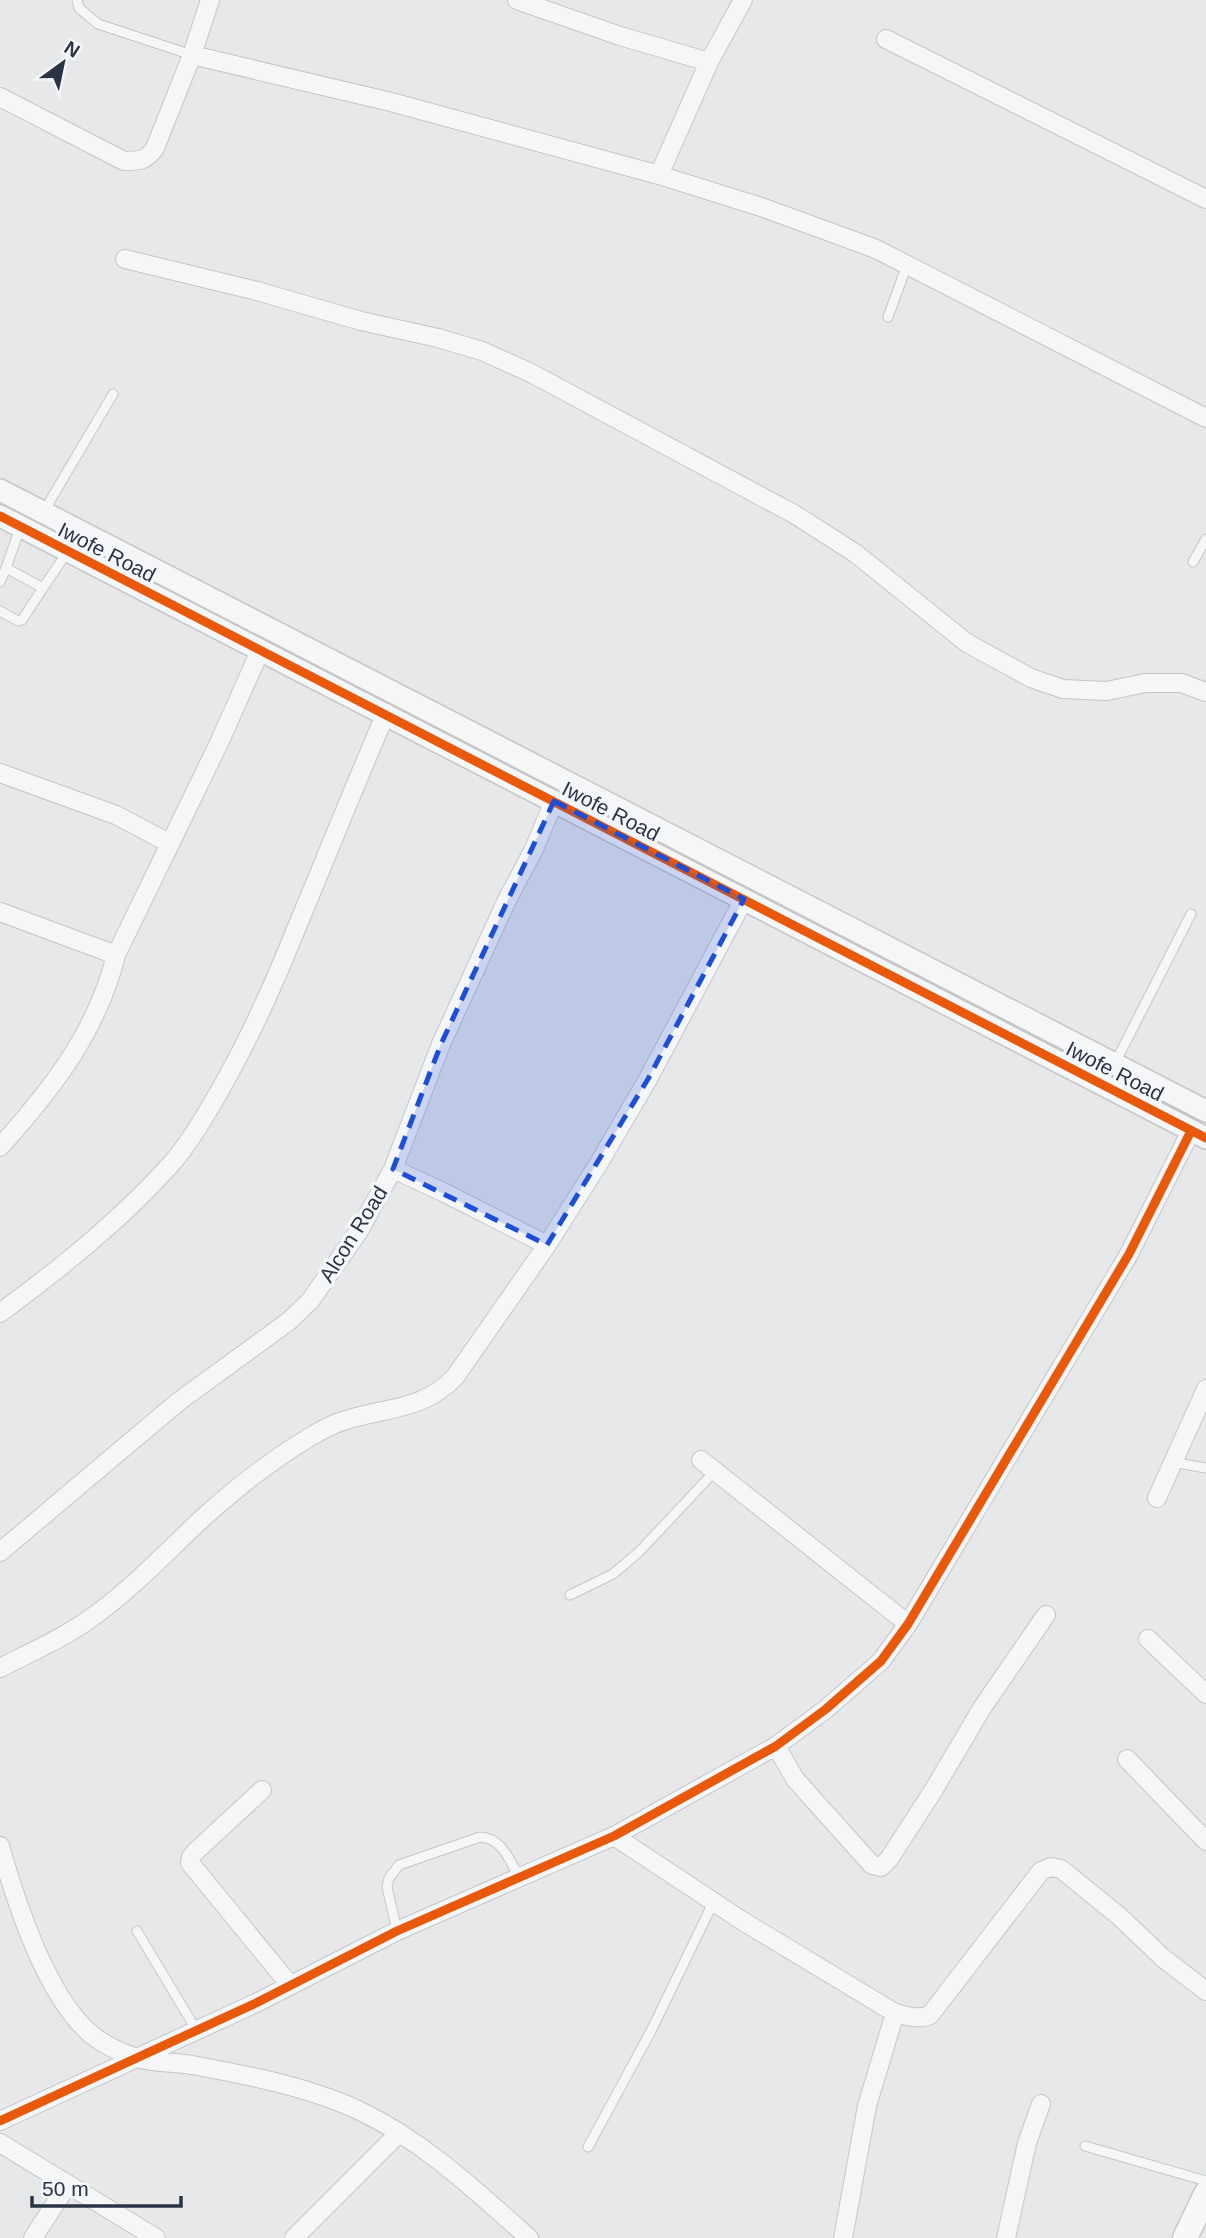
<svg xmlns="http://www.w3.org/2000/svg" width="1206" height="2238" viewBox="0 0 1206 2238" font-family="Arial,sans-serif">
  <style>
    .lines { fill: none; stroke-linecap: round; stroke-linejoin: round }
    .service-casing { stroke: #c4c6c8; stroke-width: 11 }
    .minor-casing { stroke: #c4c6c8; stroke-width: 20 }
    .tertiary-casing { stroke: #c4c6c8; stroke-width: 24 }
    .secondary-casing { stroke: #c4c6c8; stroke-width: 27 }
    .service { stroke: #f5f6f7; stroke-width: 9 }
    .minor { stroke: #f5f6f7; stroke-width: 18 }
    .tertiary { stroke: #f5f6f7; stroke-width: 21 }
    .secondary { stroke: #f8f8f8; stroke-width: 24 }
    .cycleway-casing { stroke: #f4f6f9; stroke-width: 13 }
    .cycleway { stroke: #e8590c; stroke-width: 9 }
    .marked { fill: #1d4ed8; fill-opacity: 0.2; stroke: #1d4ed8; stroke-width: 5; stroke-dasharray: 14 9; stroke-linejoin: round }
    .labels { text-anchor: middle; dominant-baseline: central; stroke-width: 7; stroke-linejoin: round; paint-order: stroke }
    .street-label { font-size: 21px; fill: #2b3445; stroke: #f4f6f9 }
  </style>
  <rect width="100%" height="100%" fill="#e6e8ea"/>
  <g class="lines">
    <g class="service-casing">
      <path id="service" d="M77,0L79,8L98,24L192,55
        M888,317L907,265
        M44,511L113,394
        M20,528L6,568L43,588L68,551
        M1193,562L1206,539
        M0,582L6,568
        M0,611L18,621L22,620L43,588
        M1115,1063L1191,914
        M1172,1462L1206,1468
        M570,1595L613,1574L639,1552L715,1471
        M137,1931L197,2031
        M397,1931L387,1887L389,1878L399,1865L480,1837C503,1838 509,1861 520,1878
        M1085,2146L1206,2181
        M588,2147L651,2031L713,1903"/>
    </g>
    <g class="minor-casing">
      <path id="minor" d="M517,0L620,36L709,62
        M886,39L1206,199
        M192,55L391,102L659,175L764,208L876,249L1206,418
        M0,97L124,161C139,161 146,161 155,148L192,55L210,0
        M659,175L709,62L743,0
        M125,259L257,291L361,321L438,338L482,351L531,373L794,514L855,553L967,643L1031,678L1063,689L1107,691L1145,683H1181L1206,692
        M0,773L116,815L169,843
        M0,912L116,955
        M0,1147C52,1089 97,1032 116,955L219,743L260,651
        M393,1169L443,1192L547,1245
        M0,1313C61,1268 121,1220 172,1163C190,1142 205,1116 219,1092C248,1041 272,989 294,934C325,860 354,787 386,713
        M701,1460L908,1624
        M1157,1498L1206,1389
        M0,1552L178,1402L289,1321L310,1301L359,1231L393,1169L441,1044L507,900L534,849L554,801
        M1148,1639L1206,1694
        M0,1668C33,1651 68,1636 98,1613C136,1585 169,1549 204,1517C236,1488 273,1459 310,1437C320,1431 332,1424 343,1421C385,1407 423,1411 455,1377L547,1245L599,1163L648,1079L744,899
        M776,1746L795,1779L872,1865L881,1867L889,1859L933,1791L982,1708L1046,1615
        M1127,1759L1206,1841
        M262,1790L195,1852L191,1857L190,1863L290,1985
        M614,1836L744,1922L895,2013C907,2016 919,2020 930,2015L1041,1871L1051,1867L1061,1869L1119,1916L1163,1958L1206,1991
        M0,1846C16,1902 46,1997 92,2035C103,2044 120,2052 134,2057C151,2063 173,2062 192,2065C246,2075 310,2087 360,2111C425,2142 476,2191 529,2238
        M0,2121L256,2003L397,1931L614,1836L776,1746L826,1709L881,1661L908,1624L1129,1254L1191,1131
        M0,2143L156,2238
        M33,2238L68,2184
        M294,2238L399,2133
        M843,2238L867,2106L895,2013
        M1006,2238L1027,2143L1041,2104"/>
    </g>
    <g class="tertiary-casing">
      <path id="tertiary" d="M0,490L1206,1111
        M0,516L1206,1138"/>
    </g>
    <g class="secondary-casing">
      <path id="secondary" d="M1185,2238L1206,2194"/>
    </g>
    <use href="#service" class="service"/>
    <use href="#minor" class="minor"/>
    <use href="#tertiary" class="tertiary"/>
    <use href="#secondary" class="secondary"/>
    <g class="cycleway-casing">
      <path id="cycleway" d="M0,516L1206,1138
        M0,2121L256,2003L397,1931L614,1836L776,1746L826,1709L881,1661L908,1624L1129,1254L1191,1131"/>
    </g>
    <use href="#cycleway" class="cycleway"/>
  </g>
  <path class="marked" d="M554,801L744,899L648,1079L547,1245L393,1169L441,1044Z"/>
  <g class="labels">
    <g class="street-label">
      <text transform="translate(107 552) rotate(27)">Iwofe Road</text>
      <text transform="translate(611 811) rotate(27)">Iwofe Road</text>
      <text transform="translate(1115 1071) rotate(27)">Iwofe Road</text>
      <text transform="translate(353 1234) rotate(-58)">Alcon Road</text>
    </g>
  </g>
  <g transform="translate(63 63) rotate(33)" stroke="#f4f6f9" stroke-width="5" paint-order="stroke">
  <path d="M0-5L12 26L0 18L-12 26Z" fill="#2b3445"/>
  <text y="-10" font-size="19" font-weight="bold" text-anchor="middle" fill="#2b3445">N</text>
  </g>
  <path d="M32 2196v10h149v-10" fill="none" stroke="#2b3445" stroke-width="3.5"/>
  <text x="42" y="2196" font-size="21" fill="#2b3445" stroke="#f4f6f9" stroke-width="5" paint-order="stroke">50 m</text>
</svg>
